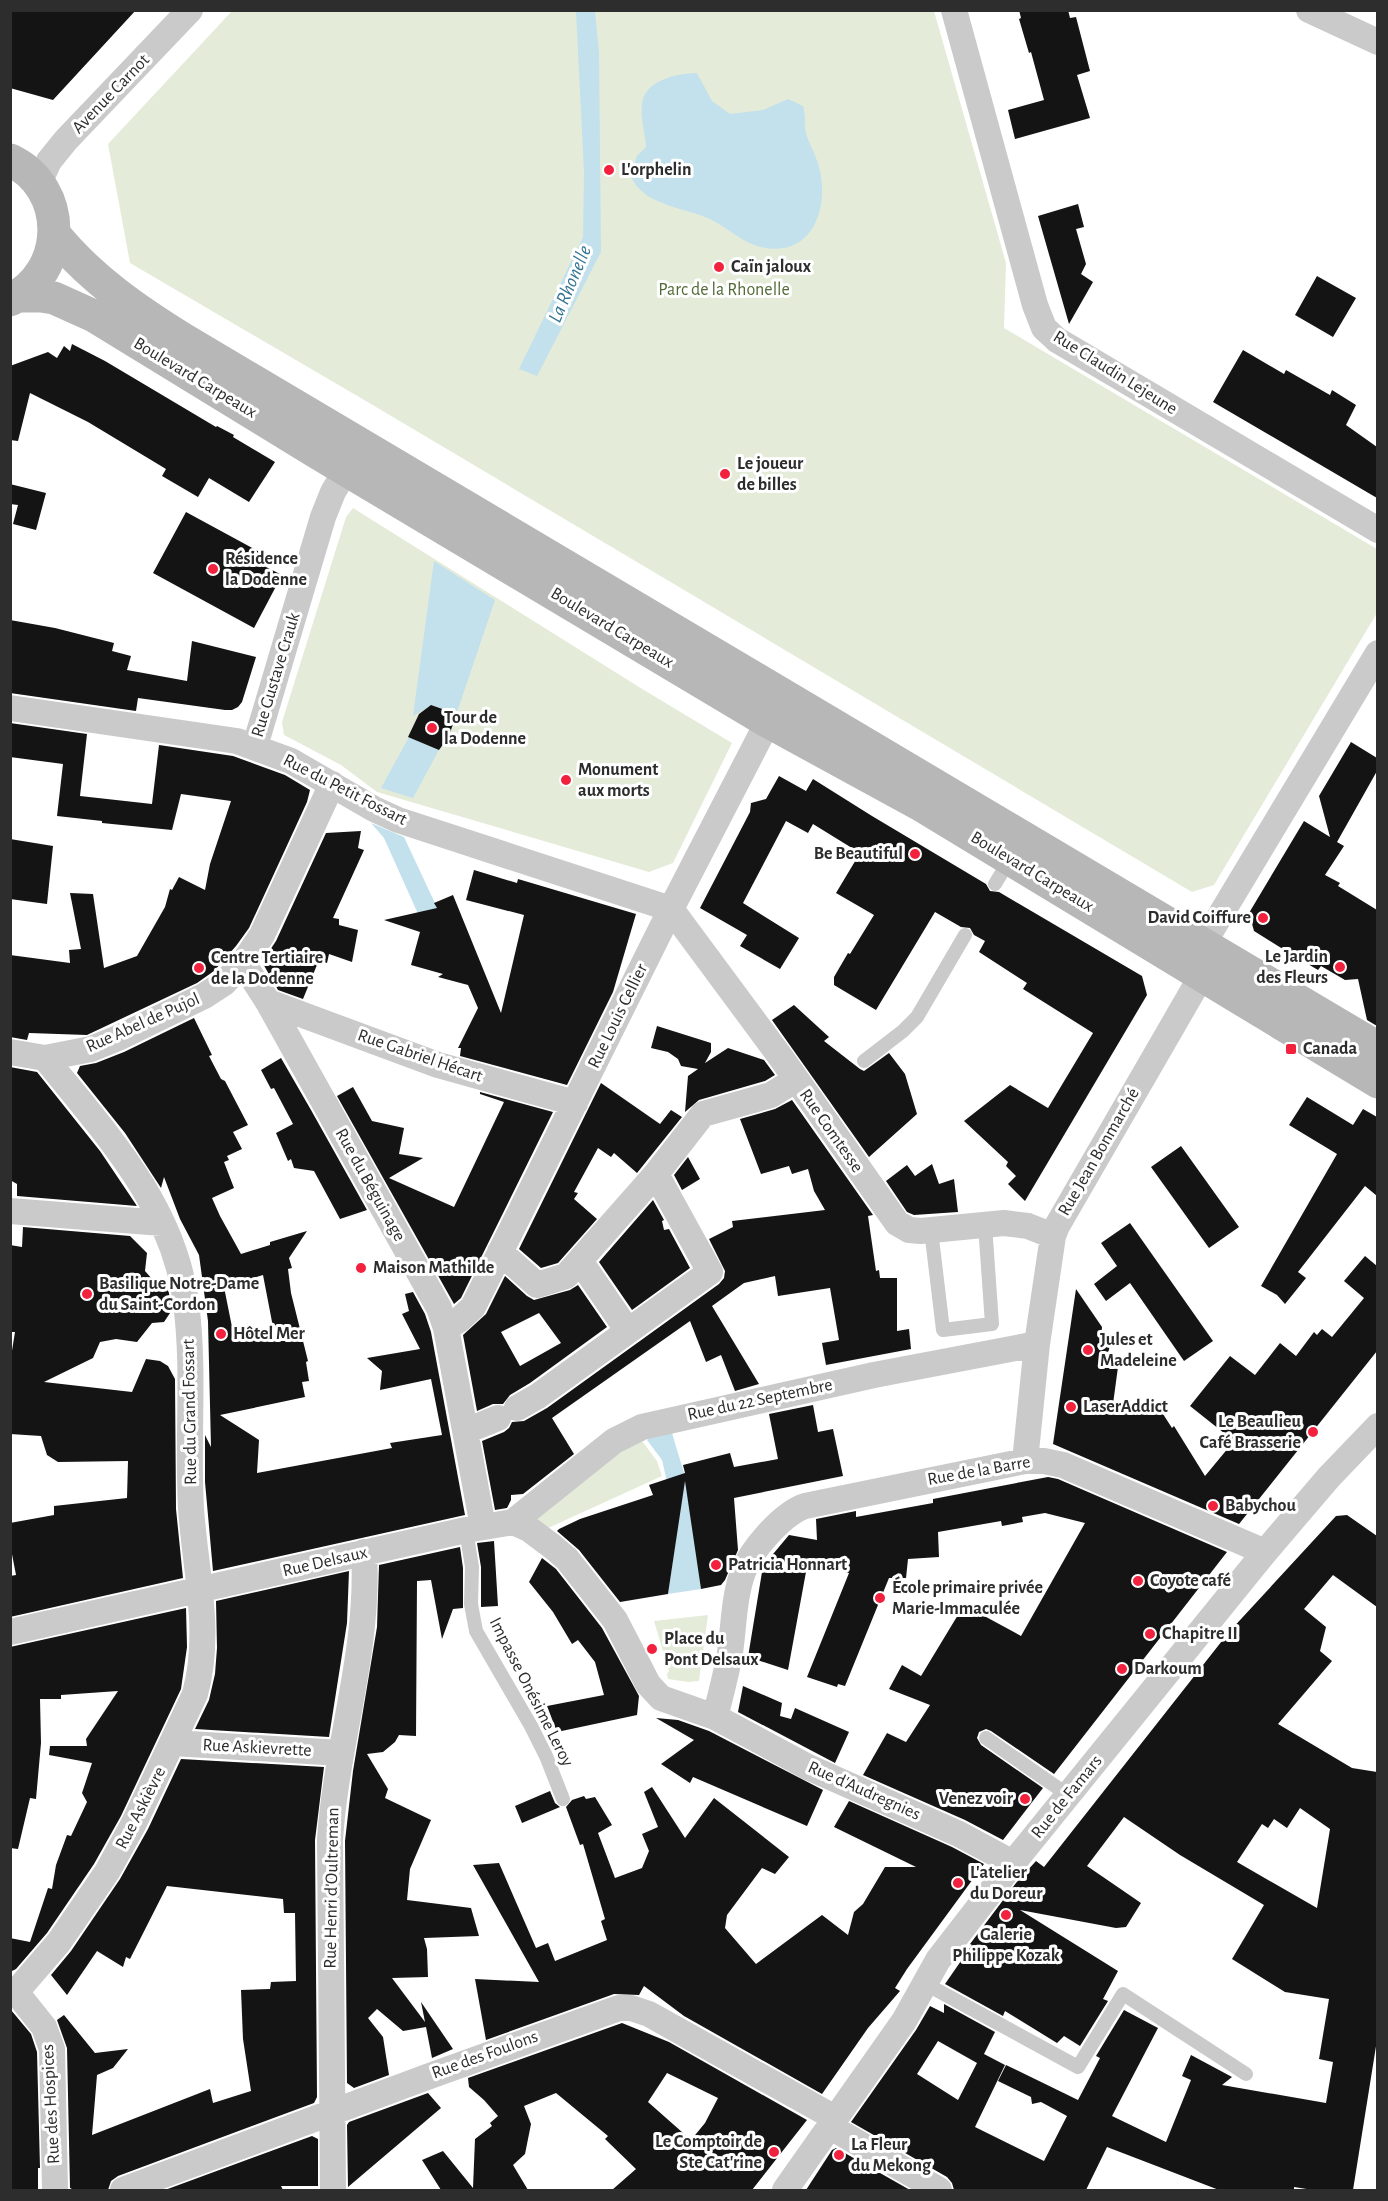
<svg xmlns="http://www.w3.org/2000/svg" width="1388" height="2201" viewBox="0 0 1388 2201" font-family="'Alegreya Sans',sans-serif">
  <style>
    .green { fill: #e4ecd9 }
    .water { fill: #c3e0ed }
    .building { fill: #141414; fill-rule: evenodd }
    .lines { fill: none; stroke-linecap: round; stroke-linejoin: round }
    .lane { stroke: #cacaca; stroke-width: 14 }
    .street { stroke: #cacaca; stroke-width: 26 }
    .secondary { stroke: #b7b7b7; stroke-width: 33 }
    .poi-dot { fill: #f2213d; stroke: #fff; stroke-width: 2 }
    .labels { text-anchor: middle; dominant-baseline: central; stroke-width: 6; stroke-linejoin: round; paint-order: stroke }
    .street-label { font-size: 18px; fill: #2d2d2d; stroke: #fff }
    .poi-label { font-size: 18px; font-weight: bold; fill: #2d2d2d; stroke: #fff; text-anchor: start }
    .park-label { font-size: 18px; fill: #536b37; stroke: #fff }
    .water-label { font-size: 20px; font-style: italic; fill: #357594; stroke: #fff }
  </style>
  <rect width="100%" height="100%" fill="#fff"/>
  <path class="green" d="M232,11H934L1006,263L1004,328L1377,549V613L1214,885L1192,892L371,404L130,263L108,144Z
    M353,508L639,687L732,743L673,863L649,872L377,792L341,765L284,735L282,722L346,517Z
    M639,1437L657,1461L662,1476L546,1529L527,1517Z
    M708,1615L699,1681L688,1682L668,1679L667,1674L669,1671L654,1621Z"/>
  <path class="water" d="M576,11H595L599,52L601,252L537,376L519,369L583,237L584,172Z
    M697,73L712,101L730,114L763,110L788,99L803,106C806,115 804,123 806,133C809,144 816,155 819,167C830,208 812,259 761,247C740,242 724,224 705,217C680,207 642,204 631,176L624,174V170H629L634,164L637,156L646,147C645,132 640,118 642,103C646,79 677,74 697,73Z
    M434,561L495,600L453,724L451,712L432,705L413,716Z
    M409,737L439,750L413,798L381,788Z
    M371,823L404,837L434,901L461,968L445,974L384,838Z
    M671,1429C681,1466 696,1504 699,1542C701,1558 698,1573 701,1589L668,1594L676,1540L669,1490L662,1460L647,1440L659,1432Z"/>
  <path class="building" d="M10,10H136L53,100L10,88Z
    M1019,10H1068L1070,18L1076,17L1090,71L1077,75L1090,118L1015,139L1008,110L1044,100L1031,52L1029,53L1019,19L1021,18Z
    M1078,204L1084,227L1076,229L1086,264L1081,274L1093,282L1069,324L1038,216Z
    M1317,276L1356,298L1333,337L1295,315Z
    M72,344L105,361L216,427L217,426L234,435L233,437L275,462L249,502L209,478L198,497L162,476L166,469L88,422L30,393L18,441L10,440V366L48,352L57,358L64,346L70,351Z
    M1243,350L1284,374L1286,370L1330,395L1332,390L1356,405L1346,425L1377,447V498L1213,402Z
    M10,484L46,493L36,530L13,524L18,505L10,504Z
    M186,512L267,556L262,565L282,575L254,628L153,573Z
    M10,620L55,628L114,643L112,651L131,656L127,670L187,681L192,641L256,657L242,702L238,707L232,710H225L138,698L136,711L10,693Z
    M431,705L451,712L452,717L453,724L449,736L439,750L408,737L419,714Z
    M10,723L87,734L80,796L152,804L159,745L233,756L285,775L310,790L307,802L249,928L236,946L214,971L197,983L87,1035L29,1033L27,1040L10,1037V955L70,963L69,950L81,949L70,893L93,894L104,968L137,956L165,907L170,889L172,890L179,877L205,890L210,864L231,801L181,794L172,830L102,823V821L57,816L63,764L10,757Z
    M1351,742L1377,758V771L1337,842L1344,846L1325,875L1340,883L1338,886L1377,910V1026L1367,1020L1358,979L1345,980L1321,966L1318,970L1286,951L1254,931L1249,913L1304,821L1330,837L1319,796Z
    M779,776L806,791L813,779L872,816L986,884L990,891L999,892L1142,976L1147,995L1025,1201L1008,1184L1016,1176L1006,1166L1008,1162L964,1121L1010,1085L1048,1108L1093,1033L1023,989L1027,983L979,952L985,941L974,935L970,928L961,927L935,912L876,1010L834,985V977L848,953L850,954L874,915L836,893L860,853L813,824L808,833L786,821L743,903L799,938L780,969L740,946L747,935L700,908L750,812L751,803L766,799Z
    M361,831L358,848L364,850L333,918L339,919V925L358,930L352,962L329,954L327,963L319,960L303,999L278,990L262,962L276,941L326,833Z
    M10,839L53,846L47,904L10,899Z
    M474,870L517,883L518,879L636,914L613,992L567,1085L460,1056L461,1048H458L478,1008L468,985L438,977L443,974L411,965L420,932L384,920L437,908L434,903L453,895L501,1013L524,915L466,900Z
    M794,1005L829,1037L824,1041L860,1069L864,1071L889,1053L905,1074L917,1114L869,1157L772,1020Z
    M194,1018L212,1055L209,1056L221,1079L225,1081L248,1125L233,1132L242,1149L227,1156L229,1160L224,1162L234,1188L212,1198L220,1216L241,1254L270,1245V1242L307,1231L289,1258L292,1268L288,1269L291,1293L308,1361L306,1362L309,1381L302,1382L305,1397L220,1415L259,1440L257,1473L392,1448L390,1443L442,1435L431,1379L380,1390L382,1371L367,1358L420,1349L402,1314L409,1311L405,1294L413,1292L425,1314L431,1332L465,1515L213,1571L205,1482V1435L211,1447L208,1321L199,1255L180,1219L164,1177L161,1188L125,1133L77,1073L80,1066L96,1063L124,1052ZM263,1275L273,1327L234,1337L224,1287Z
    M657,1026L711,1043V1052L705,1063L728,1048L764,1060L775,1075L765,1081L699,1100L685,1112L688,1076L698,1069L681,1066L678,1059L668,1052L651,1048Z
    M281,1058L311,1110L367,1210L340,1219L314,1171L294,1168L291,1159L288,1161L276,1133L293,1124L274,1088L271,1089L261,1070Z
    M10,1067L37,1072L100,1151L137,1206L17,1196V1184L10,1180Z
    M601,1083L660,1124L671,1110L682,1117L637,1173L614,1153L611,1157L598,1148L574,1192L578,1193L574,1199L597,1219L558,1263L541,1268L519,1249Z
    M353,1087L372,1121L404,1128L399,1154L423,1158L389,1178L454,1207L504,1102L480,1094V1092L553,1112L461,1298L454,1304L337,1096Z
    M1307,1097L1353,1125L1363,1109L1377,1117V1196L1365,1186L1298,1272L1306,1278L1285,1304L1277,1295L1261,1286L1337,1154L1289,1125Z
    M792,1100L873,1215L868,1216L876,1271L879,1270L880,1278H897V1331L909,1329L911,1349L826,1365L822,1343L839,1340L830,1288L778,1296L775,1276L744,1283L712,1306L759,1384L735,1391L721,1355L706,1362L690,1321L552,1418L574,1454L523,1494L511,1495V1500L507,1508L495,1510L482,1441L504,1432L509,1428L512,1422L524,1421L547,1408L719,1284L724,1278L725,1271L709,1239L733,1227L732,1221L825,1210L814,1191L808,1169L792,1174L789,1166L761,1174L740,1119L775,1109Z
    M1181,1146L1239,1227L1209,1248L1151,1167Z
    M688,1157L700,1179L682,1190L674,1175Z
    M932,1164L939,1184L954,1179L958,1212L914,1215L907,1212L886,1181L907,1165L915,1176Z
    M653,1200L664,1220L662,1221L664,1230L669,1229L690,1268L632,1310L599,1262Z
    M1130,1223L1213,1341L1184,1361L1130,1283L1106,1301L1094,1284L1117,1266L1101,1243Z
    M23,1227L130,1236L147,1253L145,1271L160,1288H168L172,1310L164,1322L152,1323L137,1342L116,1339L100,1342L93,1358L44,1382L132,1392L146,1359L160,1361L168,1366L175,1379L176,1509L183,1578L10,1617V1576L16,1575L10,1544V1523L54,1515V1506L127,1498L128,1461L58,1462L47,1455L41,1436L10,1434V1363L15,1332H10V1245L22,1247Z
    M1365,1256L1377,1266V1351L1239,1524L1053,1444L1076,1289L1102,1327L1101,1338L1111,1341L1105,1366L1118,1367L1113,1404L1150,1411L1154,1400L1172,1428L1174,1426L1205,1476L1234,1441L1190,1406L1230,1356L1255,1375L1280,1343L1296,1356L1314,1332L1317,1335L1322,1329L1332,1337L1364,1298L1344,1281Z
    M505,1276L527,1296L534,1300L570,1290L578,1285L607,1327L530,1383L510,1395L503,1404H493L477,1411L463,1335L486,1314ZM539,1313L561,1343L520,1366L501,1332Z
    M813,1405L818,1432L833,1429L843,1476L734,1498L738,1550L725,1580L721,1585L701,1589L685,1481L668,1594L620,1602L579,1550L557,1531L559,1529L580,1519L653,1495L649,1485L685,1473L683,1465L730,1453L734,1467L778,1459L769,1414Z
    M1048,1477L1058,1479L1227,1552L1054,1774L991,1731L986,1729L979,1732L977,1738L981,1745L1043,1788L1003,1840L965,1820L863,1775L887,1733L906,1742L930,1705L889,1689L902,1665L921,1676L964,1605L1021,1636L1085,1523L1045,1513L1022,1517L1023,1522L1002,1526L1001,1521L938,1532L939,1557L908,1559L906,1578H889L845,1686L838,1684L837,1687L807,1677L849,1573L808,1561L788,1670L748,1657L763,1566L789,1535L817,1540L816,1519L856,1511V1517L933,1503V1499Z
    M1347,1515L1377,1536V1607L1333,1575L1304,1609L1326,1627L1320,1651L1332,1661L1278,1724L1352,1768L1377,1772V2040L1353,2190H1313L1294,2187V2190H1219L1107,2147L1086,2190H954L952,2183L947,2177L851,2122L916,2030L930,2006L944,2013V2004L995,2032L984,2054L1005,2065L975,2127L1044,2161L1067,2116L1041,2102L1032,2104L1031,2097L998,2081L1006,2065L1078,2100L1100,2058L1096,2056L1124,2010L1158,2028L1112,2116L1166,2142L1191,2080L1182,2076L1191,2055L1232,2077L1222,2085L1326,2103L1333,2062L1319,2059L1329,1999L1285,1992L1232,1959L1264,1905L1180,1855L1124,1817L1087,1866L1141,1903L1126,1927L1116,1928L1020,1910L1118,1971L1103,1999L1108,2001L1080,2046L1064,2036L1057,2043L1005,2011L1003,2016L945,1984L972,1945L970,1944L1016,1883L1036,1861L1044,1867L1229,1632L1336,1516ZM1300,1808L1330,1829L1317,1908L1237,1862L1262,1824L1268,1828L1274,1819L1287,1828ZM938,2041L977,2063L958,2100L917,2074Z
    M494,1541L498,1606L481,1607V1567L477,1543Z
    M460,1547L463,1568V1608L453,1609L442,1639L431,1580L417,1581L416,1736L399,1735L395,1742L383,1752L367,1754L388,1789L385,1798L431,1820L410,1869L407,1900L471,1908L479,1936L424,1938L427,1949L428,1977L392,1978L425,2022L421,2002L453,2049L432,2058L426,2027L403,2031L377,2009L368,2018L383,2037L389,2075L354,2088L347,2083L345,1841L353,1771L377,1627L379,1565Z
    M542,1558L556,1569L602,1628L639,1696L637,1715L557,1732L547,1706L604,1695L595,1662L578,1640L572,1644L553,1612L529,1582Z
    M349,1571L347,1623L329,1737L195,1729L209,1700L215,1674L217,1648L216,1601Z
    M186,1608L187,1647L181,1689L121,1816L94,1864L47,1933L16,1969L10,1972V1938L30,1942L48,1888L52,1889L56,1865L67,1835L71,1836L87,1802L82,1793L92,1763L49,1755L50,1746H87L86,1739L118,1691L61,1695V1699H40L41,1743L36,1799L30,1798L18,1849L10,1848V1647Z
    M743,1686L782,1703L780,1716L791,1719L795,1708L849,1732L835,1763L738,1712Z
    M656,1718L678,1720L709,1731L823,1790L807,1826L693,1777L690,1783L661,1764L694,1740Z
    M181,1759L324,1767L315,1840L317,2097L314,2103L118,2176L111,2181L108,2190H74L70,2188L67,2048L57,2020L64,2015L95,2053L128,2049L113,2068L97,2075L92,2135L210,2089L213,2103L251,2091L243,2039L241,1990L270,1989L271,1982L296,1981L295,1913H284L283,1899L167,1886L130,1959L126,1957L123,1967L97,1951L67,1995L51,1975L71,1951L120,1879L148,1829Z
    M652,1787L685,1838L714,1798L789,1857L775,1874L762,1868L727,1915L725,1928L756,1964L822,1915L848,1935L854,1912L863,1904L885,1867H916L834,1827L849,1801L952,1847L984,1864L907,1969L895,1988L900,1991L868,2028L822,2094L684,2016L644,1986L639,1995L614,1994L486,2040L475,1979L539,1982L473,1865L499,1863L536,1948L548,1943L555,1961L607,1940L601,1921L605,1919L583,1844L580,1845L566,1807L572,1800L584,1796L586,1799L595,1797L612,1825L598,1833L615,1878L642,1868L649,1851L642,1834L658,1827L644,1792Z
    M550,1791L555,1803L560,1807L522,1823L515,1806Z
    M11,2010L31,2034L37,2052L40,2168H38V2190H10Z
    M622,2023L669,2042L807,2120L752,2190H612L636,2169L605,2139L608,2136L556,2093L524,2106L531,2124L525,2154L513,2165L528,2190H441L422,2160L443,2151L473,2188L475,2139L492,2126L490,2123L498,2116L484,2100L469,2087L468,2078ZM667,2073L718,2098L705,2123L691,2140L648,2102Z
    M428,2093L441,2108L348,2187L347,2125L349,2122Z
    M312,2136L318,2139V2186H281L283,2190H165Z
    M836,2148L910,2190H806L832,2150Z"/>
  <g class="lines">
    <path class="lane" d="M995,884L1010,859
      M864,1061L903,1031L917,1017L965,935
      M931,1230L943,1330L992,1324L985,1225
      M466,1530L472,1567L471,1604L476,1631L531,1726L546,1756L563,1799
      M986,1738L1068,1795
      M924,1983L1078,2067L1123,1994L1246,2074"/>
    <path class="street" d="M954,10L1035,305L1044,328L1057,340L1378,530
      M1309,10L1378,42
      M39,183L49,161L66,140L190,10
      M10,708L237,741L291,761L374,809L398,820L671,909L782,1059L897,1223L909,1230L921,1231L1004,1223L1028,1226L1053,1236
      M255,746L323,517L333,492L346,470
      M243,963L268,1002L439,1308L446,1328L483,1527
      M268,1002L438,1065L575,1103
      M10,1052L45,1058L91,1049L118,1038L204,996L224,983L243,963L262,935L332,784
      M10,1211L162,1223
      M500,1252L537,1285L566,1276L656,1174L703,1114L771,1095L795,1080
      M580,1261L628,1331
      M446,1328L459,1320L473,1307L671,909L776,706
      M517,1408L538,1396L710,1272L656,1174
      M466,1431L498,1418
      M1025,1461L1037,1344L1053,1236L1057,1226L1202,975L1203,944L1378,653
      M513,1522L614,1441L642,1427L874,1375L1037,1344
      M10,1632L466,1530L513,1522L529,1529L553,1547L567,1559L615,1620L648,1684L661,1698L715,1717L808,1767L959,1834L1013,1863
      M715,1717C720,1698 725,1678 729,1659C734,1631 733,1599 743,1572C751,1550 782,1514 805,1506L1025,1461H1044L1063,1465L1265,1552
      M173,1743L341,1753
      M16,1992L44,2027L52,2049L55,2190
      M10,1995L16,1992L59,1942L107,1872L134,1823L195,1694C212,1632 195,1570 191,1508C187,1440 195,1371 186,1303C174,1205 104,1132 45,1058
      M829,2126L939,2190
      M123,2190L427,2077L619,2008H631L649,2014L835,2118
      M333,2190L330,1840C336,1744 370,1650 364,1552
      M785,2190L904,2021L938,1960L1013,1863L1265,1552L1329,1477L1378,1426"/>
    <path class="secondary" d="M10,160C69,188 68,272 10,300
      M55,235C90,278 136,310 183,339L1378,1048
      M18,296H41L54,298L94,316L316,452L767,721L919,804L1378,1082"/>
  </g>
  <g class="poi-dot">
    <circle cx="609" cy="170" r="6"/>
    <circle cx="719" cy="267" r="6"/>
    <circle cx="725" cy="474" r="6"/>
    <circle cx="213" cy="569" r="6"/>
    <circle cx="432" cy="728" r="6"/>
    <circle cx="566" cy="780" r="6"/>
    <circle cx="915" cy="854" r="6"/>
    <circle cx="1263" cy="918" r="6"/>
    <circle cx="1340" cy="967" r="6"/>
    <circle cx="199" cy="968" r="6"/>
    <rect x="1285" y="1043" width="12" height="12" rx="3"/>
    <circle cx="361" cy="1268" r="6"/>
    <circle cx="87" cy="1294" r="6"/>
    <circle cx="221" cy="1334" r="6"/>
    <circle cx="1088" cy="1350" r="6"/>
    <circle cx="1071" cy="1407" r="6"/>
    <circle cx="1313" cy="1432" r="6"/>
    <circle cx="1213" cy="1506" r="6"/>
    <circle cx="716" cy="1565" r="6"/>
    <circle cx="1138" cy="1581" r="6"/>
    <circle cx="880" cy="1598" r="6"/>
    <circle cx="1150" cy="1634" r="6"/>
    <circle cx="652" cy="1649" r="6"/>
    <circle cx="1122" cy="1669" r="6"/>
    <circle cx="1025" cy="1799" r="6"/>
    <circle cx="958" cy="1883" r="6"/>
    <circle cx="1006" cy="1915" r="6"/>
    <circle cx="774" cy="2152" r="6"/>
    <circle cx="839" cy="2155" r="6"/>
  </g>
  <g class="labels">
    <g class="street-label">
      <text transform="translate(111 94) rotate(-46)">Avenue Carnot</text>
      <text transform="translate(1115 373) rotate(32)">Rue Claudin Lejeune</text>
      <text transform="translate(195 378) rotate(31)">Boulevard Carpeaux</text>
      <text transform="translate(612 628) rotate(31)">Boulevard Carpeaux</text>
      <text transform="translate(276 675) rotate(-73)">Rue Gustave Crauk</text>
      <text transform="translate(345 790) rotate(27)">Rue du Petit Fossart</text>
      <text transform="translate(1032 872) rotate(31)">Boulevard Carpeaux</text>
      <text transform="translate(618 1016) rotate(-64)">Rue Louis Cellier</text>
      <text transform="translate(143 1023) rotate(-24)">Rue Abel de Pujol</text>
      <text transform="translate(420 1056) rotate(19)">Rue Gabriel Hécart</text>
      <text transform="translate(831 1131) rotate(55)">Rue Comtesse</text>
      <text transform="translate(1099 1152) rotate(-60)">Rue Jean Bonmarché</text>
      <text transform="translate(370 1185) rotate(61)">Rue du Béguinage</text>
      <text transform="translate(760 1400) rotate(-12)">Rue du 22 Septembre</text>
      <text transform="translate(190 1412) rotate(-91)">Rue du Grand Fossart</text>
      <text transform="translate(979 1471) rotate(-10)">Rue de la Barre</text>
      <text transform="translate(325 1562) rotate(-13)">Rue Delsaux</text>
      <text transform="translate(531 1692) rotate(63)">Impasse Onésime Leroy</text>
      <text transform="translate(257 1748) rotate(3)">Rue Askievrette</text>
      <text transform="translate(864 1791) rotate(24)">Rue d'Audregnies</text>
      <text transform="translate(1067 1797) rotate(-51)">Rue de Famars</text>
      <text transform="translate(141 1808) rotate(-63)">Rue Askièvre</text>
      <text transform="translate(332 1888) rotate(-89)">Rue Henri d'Oultreman</text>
      <text transform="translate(485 2055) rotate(-20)">Rue des Foulons</text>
      <text transform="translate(51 2104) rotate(-93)">Rue des Hospices</text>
    </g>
    <g class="poi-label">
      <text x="621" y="170">L'orphelin</text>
      <text x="731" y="267">Caïn jaloux</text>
      <text x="737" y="464">Le joueur<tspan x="737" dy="21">de billes</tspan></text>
      <text x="225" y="559">Résidence<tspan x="225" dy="21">la Dodenne</tspan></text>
      <text x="444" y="718">Tour de<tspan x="444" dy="21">la Dodenne</tspan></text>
      <text x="578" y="770">Monument<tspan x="578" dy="21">aux morts</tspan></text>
      <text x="903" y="854" text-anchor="end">Be Beautiful</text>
      <text x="1251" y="918" text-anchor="end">David Coiffure</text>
      <text x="1328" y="957" text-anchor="end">Le Jardin<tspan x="1328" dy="21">des Fleurs</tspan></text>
      <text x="211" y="958">Centre Tertiaire<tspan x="211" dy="21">de la Dodenne</tspan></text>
      <text x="1303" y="1049">Canada</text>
      <text x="373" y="1268">Maison Mathilde</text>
      <text x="99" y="1284">Basilique Notre-Dame<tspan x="99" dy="21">du Saint-Cordon</tspan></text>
      <text x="233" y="1334">Hôtel Mer</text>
      <text x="1100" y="1340">Jules et<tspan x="1100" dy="21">Madeleine</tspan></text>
      <text x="1083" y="1407">LaserAddict</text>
      <text x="1301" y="1422" text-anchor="end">Le Beaulieu<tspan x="1301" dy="21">Café Brasserie</tspan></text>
      <text x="1225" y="1506">Babychou</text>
      <text x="728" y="1565">Patricia Honnart</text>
      <text x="1150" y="1581">Coyote café</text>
      <text x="892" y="1588">École primaire privée<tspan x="892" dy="21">Marie-Immaculée</tspan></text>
      <text x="1162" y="1634">Chapitre II</text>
      <text x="664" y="1639">Place du<tspan x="664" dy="21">Pont Delsaux</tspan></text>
      <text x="1134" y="1669">Darkoum</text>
      <text x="1013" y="1799" text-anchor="end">Venez voir</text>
      <text x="970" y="1873">L'atelier<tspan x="970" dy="21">du Doreur</tspan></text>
      <text x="1006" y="1935" text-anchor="middle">Galerie<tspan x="1006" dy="21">Philippe Kozak</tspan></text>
      <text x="762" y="2142" text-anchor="end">Le Comptoir de<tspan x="762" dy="21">Ste Cat'rine</tspan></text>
      <text x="851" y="2145">La Fleur<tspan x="851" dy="21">du Mekong</tspan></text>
    </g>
    <g class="park-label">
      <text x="724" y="290">Parc de la Rhonelle</text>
    </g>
    <g class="water-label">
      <text transform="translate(570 284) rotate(-67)">La Rhonelle</text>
    </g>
  </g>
  <rect width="1388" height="2201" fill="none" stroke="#2d2d2d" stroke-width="24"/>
</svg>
